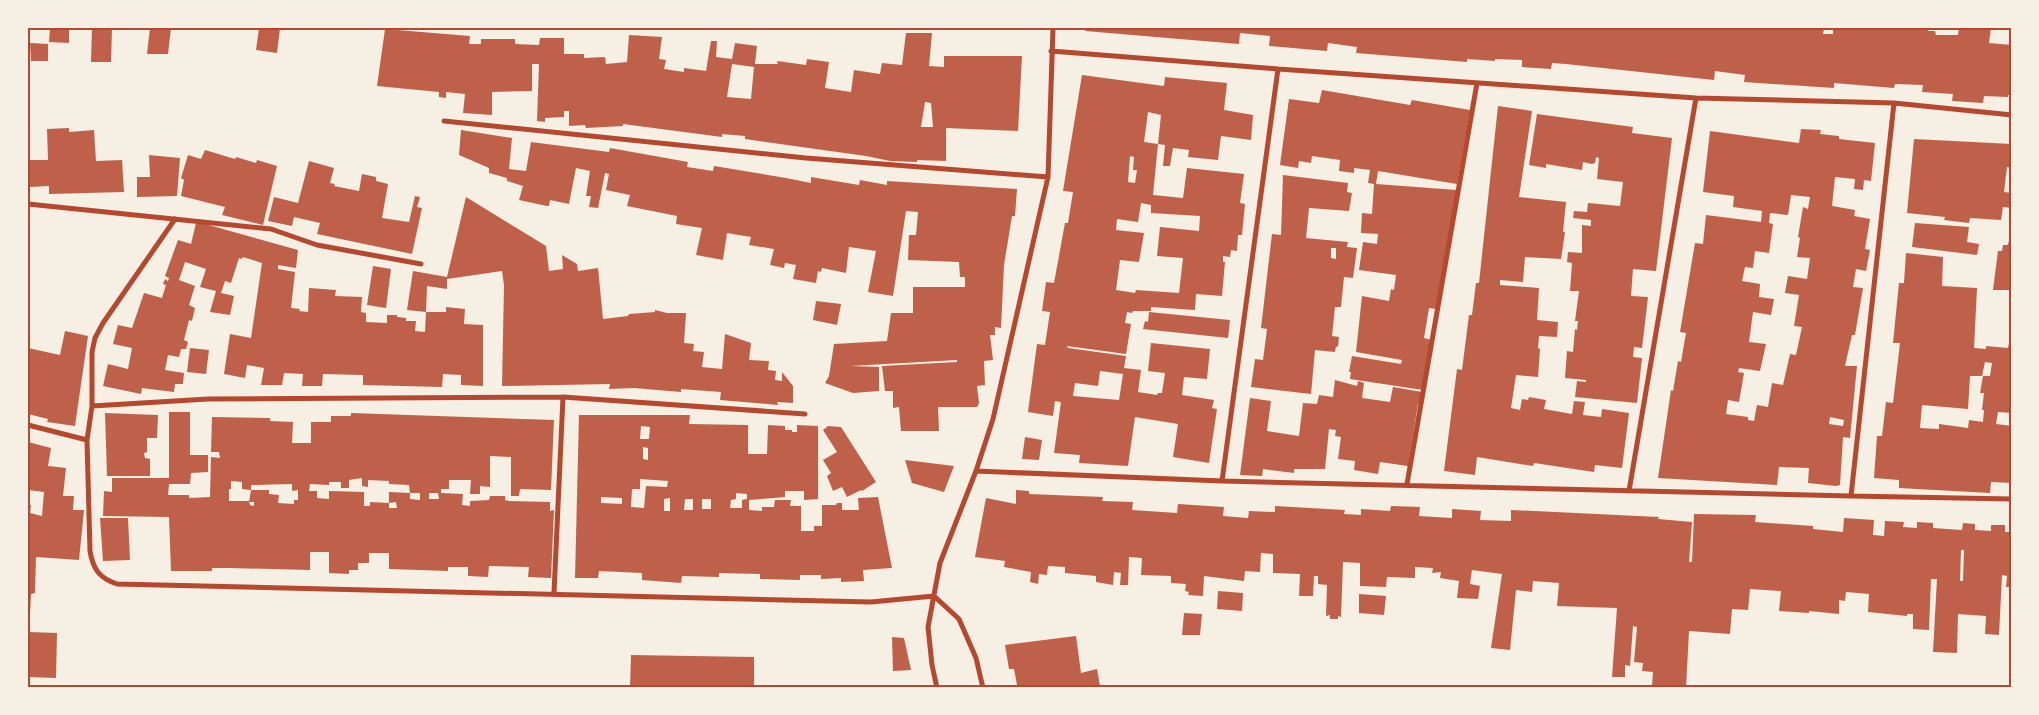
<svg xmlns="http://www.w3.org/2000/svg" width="2039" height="715" viewBox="0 0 2039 715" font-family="Poppins,sans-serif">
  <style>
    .building { fill: #bf614a; fill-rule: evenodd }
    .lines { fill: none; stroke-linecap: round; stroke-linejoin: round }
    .minor { stroke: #b5482f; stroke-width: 5 }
    .neatline { fill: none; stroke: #b5482f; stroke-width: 2 }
  </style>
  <rect width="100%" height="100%" fill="#f6efe4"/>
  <path class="building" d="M50,28H69V43L49,42Z
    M92,28H112L111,62H91Z
    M150,28H171L168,54H147Z
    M259,28H280L277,53L256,50Z
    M1086,28H1824L1823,34H1833V28H1928V31H1935L1936,35H1958L1959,28H1991L1989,43L2012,45V95H2008V97L1984,96L1983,103L1952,101L1953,94L1922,92L1923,85L1895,84L1894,88L1834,83V88L1744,82L1745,75L1715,71L1714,80L1566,64L1552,63L1551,69L1522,67V60L1495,59V61L1467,59V62L1356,53L1357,47L1328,43L1327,51L1269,46L1270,36L1240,33L1239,44L1085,31Z
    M385,29L470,36L469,44H481V39H515V44L539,45L540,38H564V54H584V58L605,57L606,64L627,62L629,35L662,37L659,59L666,60L664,69L684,72V68L706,71L711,41H717L716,57L732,59L735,43L757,46L755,64H778L777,61L806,65L807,59L829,62L825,88L851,92L854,70L880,74L882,63L902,65L906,33H932L929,66L944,67V56H1022L1018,131L946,128V161L917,160V162L890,161L866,156L745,139V136L722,134V137L623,124V126L586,128L585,125L569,126V111H564V117L545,118V122L537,121L539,64H532V91L492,92V115L463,113L465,94L446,92V98L439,97V92L377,86ZM732,64L754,67L751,99L727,97ZM925,102L931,103L933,127H921Z
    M30,43L48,44V61H31Z
    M1082,75L1164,86L1165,77L1227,83L1224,110L1253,115L1251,140L1221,136L1218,160L1188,157L1189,150L1173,148L1170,166H1163L1165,145L1158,144L1161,115L1148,112L1144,142L1158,144L1153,195L1183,198L1187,168L1244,174L1240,203L1245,204L1242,235H1238L1237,251L1231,250L1230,257L1223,256V262H1225L1222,296L1196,294L1195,310L1151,307V311H1133L1132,313L1127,312L1125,323L1131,324L1126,354L1067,346L1068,348L1126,356L1124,368L1141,370L1138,392L1157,395L1158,393H1162L1165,373L1148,371L1151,343L1210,349L1207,379L1184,377L1182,395L1214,400L1212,408L1217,409L1209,463L1173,457L1178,424L1135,417L1128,466L1079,463L1080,455L1054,453L1061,402L1055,401L1053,416L1028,412L1037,344L1045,345L1050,312L1042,311L1046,282L1054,283L1065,223H1068L1073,192L1063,191ZM1130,156L1134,157L1133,170H1137L1135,183L1128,182ZM1141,203L1151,205V213L1200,216L1199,231L1160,227L1157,256L1183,258L1179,293L1136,290L1135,293L1116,290L1120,260L1139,262L1144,233L1116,230L1117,219L1138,222ZM1100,371L1123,374L1119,400L1073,396L1075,383L1098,386Z
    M1322,90L1410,105L1412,100L1470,110L1457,184L1378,171L1376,184L1457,190L1437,309L1429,308L1424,338L1432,340L1423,390L1350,379L1351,372H1349L1352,356L1401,364L1402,360L1356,352L1362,296L1389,301L1391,289L1394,290L1396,275L1359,270L1363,242L1377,244L1378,234L1361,233L1362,213L1372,214L1374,184L1368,183L1370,170L1354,168V173L1339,171L1340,160L1312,156L1311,163L1299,161L1298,168L1280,165L1289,99L1319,103Z
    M1498,106L1532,111L1519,197L1566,202L1563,232H1565L1561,259L1525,257L1523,282L1500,280V285L1539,288L1537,320L1558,322L1557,337L1539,336L1538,348L1540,349L1538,377L1516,375L1511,408L1520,410L1522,399L1528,400L1529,397L1546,400L1544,409L1572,414L1574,401L1585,402L1583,415L1601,417L1602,409L1629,413L1622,468L1595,465L1594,472L1534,463L1533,466L1477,457L1475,475L1444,471L1457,369L1462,370L1469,315H1472L1476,283H1479Z
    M1537,114L1633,127L1632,133L1672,138L1656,271L1633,269L1631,296L1648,297L1642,348L1634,347L1633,357L1642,358L1637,403L1575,397L1577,381L1586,382V380L1565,378L1567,351L1573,352L1575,329L1577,330L1578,321H1575L1579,291H1570L1572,263L1567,262L1568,252L1582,253V225L1591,226V220L1573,218L1574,211L1587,212L1588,203L1620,206L1623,182L1597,179L1599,158L1596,157L1595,163L1592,164L1583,162L1582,170L1546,164V168L1529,165Z
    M69,128V132L94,130L96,161L122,160L124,192L49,194V186L29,187L28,160H48L47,129Z
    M1801,129L1821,130L1820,134L1839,136V139L1875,143L1871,181L1864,180L1863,190L1854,189L1855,179L1835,177L1832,206L1855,210L1854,216L1870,219L1865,249L1870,250L1866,271L1856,269L1853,287L1863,288L1855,335H1852L1845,366H1857L1850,438L1843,437L1840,485L1836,486L1808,483L1809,468L1779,467L1777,485L1658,478L1671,390L1673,391L1678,361L1681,362L1686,333L1680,332L1695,243L1703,244L1706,215L1761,222L1762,211L1733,207L1734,196L1703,192L1710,131L1799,143ZM1791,195L1810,197L1808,209L1803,207L1798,237L1800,238L1797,257L1810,258L1807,279L1788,276L1785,293L1799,295L1794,326L1802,327L1796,355L1790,354L1783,385L1772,383L1768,407L1757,405L1754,421L1748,420V417L1726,414L1728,400L1739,402L1744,373L1738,372L1739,368L1760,371L1766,344L1749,342L1753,312L1771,315L1774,299L1759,297L1760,284L1742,281L1745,267L1753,268L1755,251L1769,253L1773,224L1769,223L1770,213L1788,215ZM1830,417L1844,420L1843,426L1829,424Z
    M461,130L512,138L509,169L526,171L531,142L609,152L610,148L688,162L687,167L713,171L714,166L786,178L811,183V177L859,185L860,180L887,185V181L1017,189L1015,216H1012L1004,265L1001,328L995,327V335H990L993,360L984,361L985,385L977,386L979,403L977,407H938L939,431H901L899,407L893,408V391H885L882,366L957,362V360L850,366L879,367V391L853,393L825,383L829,376L834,344L887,341L891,313H913V287H965V277H960L959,262L908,260L909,235H916L918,212L906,211L893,296L868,292L876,251L849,247L846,273L822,268L821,272L818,271L816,283L793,279L796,265L785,263L784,268L770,265L774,249L749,245L751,237L727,233L723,260L696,255L702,228L676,224L677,216L627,206L630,195L606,190L609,174L605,173L598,208L589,207L591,196H586L590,171L576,168L569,204L550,200L549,206H547L519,200L523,186L507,181V178L489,173V168L459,155Z
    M1914,139L2012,144V168L2007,167L2004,192L2012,193V208L2003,207L2001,220L1970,218L1969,223L1944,220L1945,217L1907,213Z
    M205,150L235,159L236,157L256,163L257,160L277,166L263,225L222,215L225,207L181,196L184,180L181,178L188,155L201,159Z
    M149,155L180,158L177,196L137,197V177H150Z
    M309,161L334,168L330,183L335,184L334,186L359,191L362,174L376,177V181L388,184L382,218L409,222L415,196L420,197L417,207L422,208L412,254L317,234L320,223L294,217L292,226L268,221L274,197L298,203Z
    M1283,175L1348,183L1347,192L1352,193L1349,211L1309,208L1306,238L1348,242L1347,247L1357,248L1353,278L1344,277L1341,307H1335L1332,336L1339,337L1338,347L1336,346L1335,352L1315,350L1311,394L1251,387L1255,359L1263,360L1267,329L1261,328L1272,234L1281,235ZM1331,248H1336V259L1331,258Z
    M466,197L546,246L549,271L563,269L562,255L577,264L578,271L598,268L603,319L628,316L629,314L655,312V310L667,313H686L684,343L694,344L693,351L704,352L702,367L722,369L725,334L751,343L749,360L769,361L768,370L776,371L775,380L782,381V372L793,386V403L777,402L778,405L720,400L721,392L681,389V392L634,388L609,389L610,384L502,386L504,285L502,271L447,279V289L427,286L426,312L407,310L413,271L447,277Z
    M198,222L298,250L296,268L278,265V269L295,272L291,308L300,309L299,311L308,312L309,288L336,290L335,296L362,297L361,312L366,313V322L387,323V315H397V317L406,318V321H416L415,331L425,332L426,312H446V307L465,309L464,324L483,325V386L461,385V375L443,374L442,387L363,385V375L323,374L322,386H302L303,374L284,373L282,385H261L264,368L247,365L245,378L224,374L230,334L251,338L262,263L243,257L242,259L239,258L231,283L225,281L221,293L234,296L230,315L210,312L216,291L200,287L206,269L185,262L179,280L195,286L189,305L195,308L192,321L189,320L184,340L188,342L186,349H181L179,357L168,355L165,370L184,373L183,384H175L174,392L142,388L141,394L103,386L108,364L128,369L132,348L113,344L118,325L132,328L144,293L162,298L166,285L163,284L165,279L168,281L169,278L165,276L178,240L191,244L196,223Z
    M1915,223L1969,227L1967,242L1979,244L1977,255L1912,247Z
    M2011,231L2012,269L2009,290H1993L1998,251H2002L2003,245H2008Z
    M1906,253L1943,257L1942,286L1977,288L1974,348L1986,349V346L2008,348L2012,328V413L1998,412L1996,424L2012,426V483L1991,482L1990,493L1899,488V480L1874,478L1877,436H1882L1886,402L1893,403L1900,343H1893L1899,283H1904ZM1985,362L1992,363L1990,376H1983L1980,393H1984L1982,410H1984L1983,422L1969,420L1968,428L1939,424V429L1920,428L1922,405L1968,409L1970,376H1982Z
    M373,266L391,269L386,308L367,305Z
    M816,301L841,304L837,325L813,320Z
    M1149,312L1230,320L1228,338L1143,329L1145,321L1148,322Z
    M65,331L88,336L75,426L47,422L48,419L28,414V348L60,355Z
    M190,348L209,350L206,374L187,372Z
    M1335,380L1357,386L1358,381L1364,383L1362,398L1390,402L1393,387L1422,392L1420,404H1418L1408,466L1380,462L1378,474L1354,470L1355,461L1338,459L1341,437L1335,436L1336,430L1329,429L1325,469H1294V473L1263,469L1262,476L1240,475L1250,398L1271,401L1267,431L1299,436L1303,403L1317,404L1319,395L1333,397Z
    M169,412H190V455H208V472L191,473L190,484H169L168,495H189V498L210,497L211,457L220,458L219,452H211L212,417L270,418V421L293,422L292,443H311V422H331V416H351V413L554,420L551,490L520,489L519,496H511V457L490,456V487L480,486V494H470L471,480H449V489H441V493L463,494L462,505L470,506V501L489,500L490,496H505V500L509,501L550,502V511L554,510L551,578L528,577L529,567L489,566L488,577L468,576V567H448V571L389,569V553H369V563H358V570H349V574L329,573V552H310V570L230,568H212V571H171L169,517L103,516L104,491L112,492V478H169ZM362,478V486L368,487V480L389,481V484L409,485L410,493H420V500L410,499V493L389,492V503L396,502L397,508H389V503L370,502V506H364V492L329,491V499L317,498V491H309L310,484L329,485V482H341V488H349V480ZM231,481L242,482V489L251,490V485L292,484V491L298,490V500H294V504L278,503L279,495L269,494V490H251L249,502H254V506L250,505L249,501H229V489H231ZM429,493H438L439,499H429Z
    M105,413L158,415L157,438H147V452L144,453L145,458L150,459V476H107Z
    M579,415H690L689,424L748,425V454H767L768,425L785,426V430H792V432H797V425L818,426V499L804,500V491H785V497L749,500V510L762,511V507H774L775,500H791L790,506H801V531H814V526H822V505H836L837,503H842V510H859L858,498L878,497L892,568L863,570L864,581L841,582V578L821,579V575H800V580L760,579V574L719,573V577L682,576L681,583L642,580V573L599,571L598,578H575ZM641,426L650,427L649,439H640ZM643,447L648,448V460L643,459ZM640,479L668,481L667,487L646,486L644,508L631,507L632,489H640ZM736,493L747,494V499L742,500V508H730L731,500L736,499ZM601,497L622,498V504L601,503ZM670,498V511H664V499ZM685,499H693V510H684ZM702,499H711V509H702Z
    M828,426L841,427L876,482L862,491L861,490L847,497L842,487L833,491L827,476L831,473L823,460L837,452L823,430Z
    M1025,437L1042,440L1039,460L1022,459Z
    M28,442L51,448L48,466L66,468L63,496H74L73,510H84L79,560L36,557L35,593L31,594L30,613H28V505H31L30,513L42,516L44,492L28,490Z
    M905,460L954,466L944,492L912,483Z
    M1016,490L1029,491V494L1103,497L1102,501L1133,502L1132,510L1177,513L1178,504L1224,507L1223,516L1248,518L1249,511L1275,512V506L1345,510L1344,514L1361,515V509L1390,511L1391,506L1420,507L1419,516L1452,518V509L1481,511L1480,520L1511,521V510L1659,517L1658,519L1692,522L1689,562H1692L1694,514L1756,515L1755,522L1813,526V529L1843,532L1844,518L1874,520L1873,535L1884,536L1885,521L1904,522L1903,527L1917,528V522L1933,523V528L1962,530L1963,523L1975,524V530L1991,531V525H2005V532H2012V587H2006L2007,576L2002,575L1999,635L1985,634L1986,616L1958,614L1957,653L1933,652L1937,579H1931L1929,630L1913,629V614H1907V616L1868,612L1869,594L1846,592L1845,601L1839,600V614L1809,611V613L1779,611L1781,591L1750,589L1748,610L1732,609L1730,634L1689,631L1686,688L1652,686L1653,672L1642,671L1643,663L1634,662L1637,627L1633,626L1630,666L1625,665V677H1612L1617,608L1557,606L1559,583L1533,581L1532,592L1516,590L1510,650L1491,648L1502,574L1472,570L1470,584L1480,586L1478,599L1457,598L1459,581L1440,578L1441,572L1432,573L1433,568L1415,567V578L1387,577L1386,587L1360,586V563L1343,562L1341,617L1338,616V619H1330V615L1326,616L1327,585L1318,584V576H1314L1313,596H1299L1300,574L1273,573V554L1261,553L1260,572L1245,571L1244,581L1204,576L1203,596L1188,595L1189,592L1185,591L1186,584L1171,583V576L1141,575L1142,558L1129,557L1128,585H1120L1121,573L1114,572L1113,585L1096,582V576L1065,573V567L1048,566L1047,575L1039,574L1038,584L1030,582L1031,572L1004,567L1005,561L975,557L986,498L1016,504ZM1961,550H1964L1963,581H1960Z
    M100,518H128L130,560L103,561Z
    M1218,591L1243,593L1242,611L1217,609Z
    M1359,594L1386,596L1384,615L1359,613Z
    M1184,613L1202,614L1200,635H1182Z
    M28,632L57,633L56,678L28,677Z
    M1076,636L1081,673L1097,669L1100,686L1010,688L1017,685L1014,669H1009L1005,645Z
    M892,637L904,638L911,670L893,671Z
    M631,655L754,657V688H630Z"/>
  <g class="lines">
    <path class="minor" d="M1051,51L1278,69L1696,98L1894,103L2012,115
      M444,121L806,158L1048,177
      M28,204L271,229L317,245L421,264
      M175,219L103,323L95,338L92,352V406L87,440L90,551C93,569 99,578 117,584L871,602L934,596
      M92,406L208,399L563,397L805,414
      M28,425L87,440
      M976,471L1222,481L1851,496L2012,499
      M1222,481L1278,69
      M1407,484L1477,83
      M1629,491L1696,98
      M1851,496L1894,103
      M554,593L563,397
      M934,596L959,619L976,658L983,688
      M937,688L932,665L928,627L940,563L976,471L993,419L1048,177L1053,28"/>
  </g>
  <rect width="2039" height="715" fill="none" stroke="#f6efe4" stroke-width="58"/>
  <rect x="29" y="29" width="1981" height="657" class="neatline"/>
</svg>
